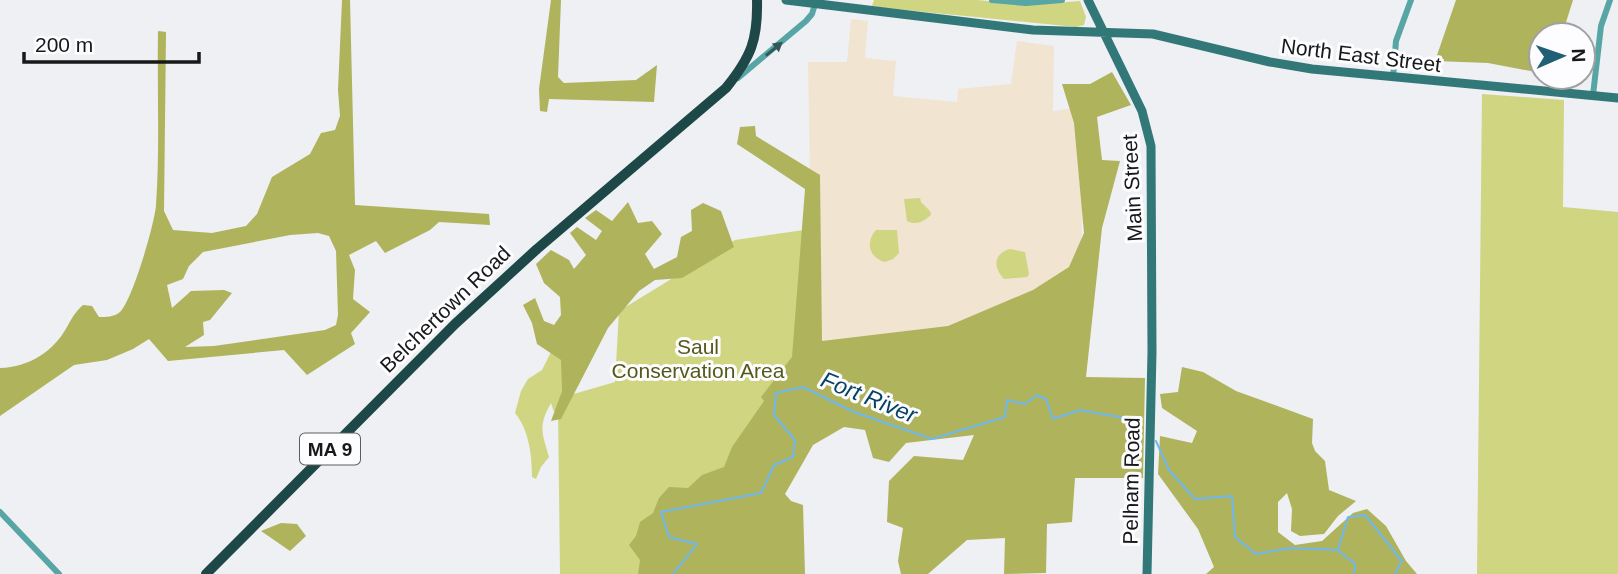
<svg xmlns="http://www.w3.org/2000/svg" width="1618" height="574" viewBox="0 0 1618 574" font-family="Arial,sans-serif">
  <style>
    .education { fill: #f1e4d0 }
    .green { fill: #d0d582 }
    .forest { fill: #afb35c; fill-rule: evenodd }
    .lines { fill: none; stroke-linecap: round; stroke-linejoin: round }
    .stream { stroke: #6eb9f1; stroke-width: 2 }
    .minor { stroke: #57a5a5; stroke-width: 6 }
    .secondary { stroke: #327878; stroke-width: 9 }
    .trunk { stroke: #1e4848; stroke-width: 10 }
    .oneway { fill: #345758 }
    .labels { text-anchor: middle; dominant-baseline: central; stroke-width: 6; stroke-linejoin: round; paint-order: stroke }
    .shield { fill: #fdfdff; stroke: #5c5d5e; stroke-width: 2 }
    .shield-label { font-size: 19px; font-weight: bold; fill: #171819 }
    .street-label { font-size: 21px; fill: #171819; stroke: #fdfdff }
    .park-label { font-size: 21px; fill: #565919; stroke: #fdfdff }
    .water-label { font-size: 23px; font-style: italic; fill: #054367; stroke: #fdfdff }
  </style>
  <rect width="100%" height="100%" fill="#eef0f3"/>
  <path class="education" d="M851,19L868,21L865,58L896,61L893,96L957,102L958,89L1011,84L1017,41L1054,46L1053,111L1084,107L1079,379L822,397L810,175L808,62H847Z"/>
  <path class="green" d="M874,0H977L1030,5L1080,1L1086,17L1084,25L1076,27L885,8L872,6Z
    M1482,94L1564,100L1563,207L1618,212V574H1477Z
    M920,198L921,202L930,211L931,215C924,221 916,226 907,221L904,199Z
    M811,229L809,335L677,574H560L558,406L554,412L551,403C538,426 542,433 549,457L541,467L536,479L532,477C532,455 529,430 515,413L521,391L528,379L542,370L551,352L562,359V391L560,398L615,382L619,311L735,240Z
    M876,230H897L899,253L893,259L885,262C869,258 865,242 876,230Z
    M1010,249L1025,252L1029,274L1027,277L1004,279C993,267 993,254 1010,249Z"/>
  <path class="forest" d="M342,0H350L355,205L489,214L490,225L439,222L430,230L385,253L376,241L349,255L355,270L353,299L370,312L351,333L355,344L307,375L284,350L168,361L149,339L133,349L107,360L74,365L0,416V368C29,367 53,352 67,327C72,318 75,312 83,305L92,306L99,317C106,317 114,317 120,312C132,301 155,223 156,205C160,148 157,89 158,31L166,32L164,211L173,230L212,233L246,226L257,214L272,177L310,154L321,133L335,130L340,116L338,90ZM318,233L329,236L336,251L338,315L336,325L325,330L214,346L185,347L204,335L203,322L210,320L232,293L224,290L191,291L172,308L167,285L183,279L189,266L203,252L290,235Z
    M551,0H561L558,77L564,83L636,80L657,65L654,102L549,99L547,112L540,111L539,89Z
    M1456,0H1573L1562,35H1541V73L1488,63L1435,61Z
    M1112,72L1131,105L1097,117L1102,160L1120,161L1102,228L1086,377L1145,378L1143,478H1075L1072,522L1047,524L1046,573L1004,574L1005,538L967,540L928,574H901L898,561L903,528L887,522L889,481L914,456L963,460L974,435L906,443L889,462L873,458L865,430L844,427L813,445L785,494L791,501L803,505L805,574H638L640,560L629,545L636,536L640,522L653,513L659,498L669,487L688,488L702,475L724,467L732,447L764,401L761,397L792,357L805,189L737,144L740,127L755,126L756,136L820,175L822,341L948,326L1033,290L1069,267L1084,233L1074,123L1062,84H1090Z
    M628,202L638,223L652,221L662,234L645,254L654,269L677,257L681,237L692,231L691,210L703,203L721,211L734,247L682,278L655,280L639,291L608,328L561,419L551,421L562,391L561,360L537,344L532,323L523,305L535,298L544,321L554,325L561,315L560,297L544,283L536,264L551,250L569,260L574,269L586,255L570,233L577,227L596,240L602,231L585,218L596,210L612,221Z
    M1182,367L1203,372L1236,391L1313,419L1312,443L1315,451L1325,461L1329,490L1356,501L1338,516L1324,534L1300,536L1291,531L1292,509L1287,493L1278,502V532L1295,545L1322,541L1353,513L1367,509L1386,526L1406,561L1417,574H1206L1214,567L1198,529L1158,474L1160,436L1192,443L1197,431L1162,408L1160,394L1178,392Z
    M281,523L297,524L306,536L290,551L261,531Z"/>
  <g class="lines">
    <path class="stream" d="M1156,441L1169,470L1195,499L1232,496L1235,537L1256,554L1291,548L1338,550
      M1338,549L1348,517L1365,515L1402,561L1395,574
      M1339,551L1355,564L1354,574
      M673,574L697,544L669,537L661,512L761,493L774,465L793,457L795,440L774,415L776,393L803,387L854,412L932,439L1005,417L1007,400L1025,404L1037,395L1046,399L1053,419L1080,410L1125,418L1141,432"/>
    <path class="minor" d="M992,0L1026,3L1062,0
      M1393,77L1396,41L1411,0
      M738,78L806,21L812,14L815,4
      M1593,95L1601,26L1610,0
      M0,512L59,574"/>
    <path class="secondary" d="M786,0L1033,30L1153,34L1270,62L1312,69L1618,98
      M1088,0L1142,111L1151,146L1152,352L1147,574"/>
    <path class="trunk" d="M206,574L455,324L537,249L726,88C751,57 758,40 757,0"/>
  </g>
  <defs><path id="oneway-solid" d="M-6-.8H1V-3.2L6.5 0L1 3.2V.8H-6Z" transform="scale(1.75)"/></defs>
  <use class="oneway" href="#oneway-solid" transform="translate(774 49) rotate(-39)"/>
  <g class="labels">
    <rect class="shield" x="300" y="433.5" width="60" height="31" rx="5"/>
    <g class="shield-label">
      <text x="330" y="449">MA 9</text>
    </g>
    <g class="street-label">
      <text transform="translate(1361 55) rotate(7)">North East Street</text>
      <text transform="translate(1132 188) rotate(-93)">Main Street</text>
      <text transform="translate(445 309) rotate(-44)">Belchertown Road</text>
      <text transform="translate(1131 481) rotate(-89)">Pelham Road</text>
    </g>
    <g class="park-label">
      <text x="698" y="346">Saul<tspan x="698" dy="24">Conservation Area</tspan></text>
    </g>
    <g class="water-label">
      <text transform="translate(869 397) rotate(22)">Fort River</text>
    </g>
  </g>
  <g transform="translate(1562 56) rotate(88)"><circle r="33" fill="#fdfdff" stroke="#a1a1a3" stroke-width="2"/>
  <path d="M0-5L12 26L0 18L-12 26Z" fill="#215f76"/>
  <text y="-10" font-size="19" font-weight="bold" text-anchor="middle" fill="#171819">N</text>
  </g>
  <path d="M24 52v10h175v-10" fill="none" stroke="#171819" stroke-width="3.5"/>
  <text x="35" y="52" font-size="21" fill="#171819" stroke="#fdfdff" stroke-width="5" paint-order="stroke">200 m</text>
</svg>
